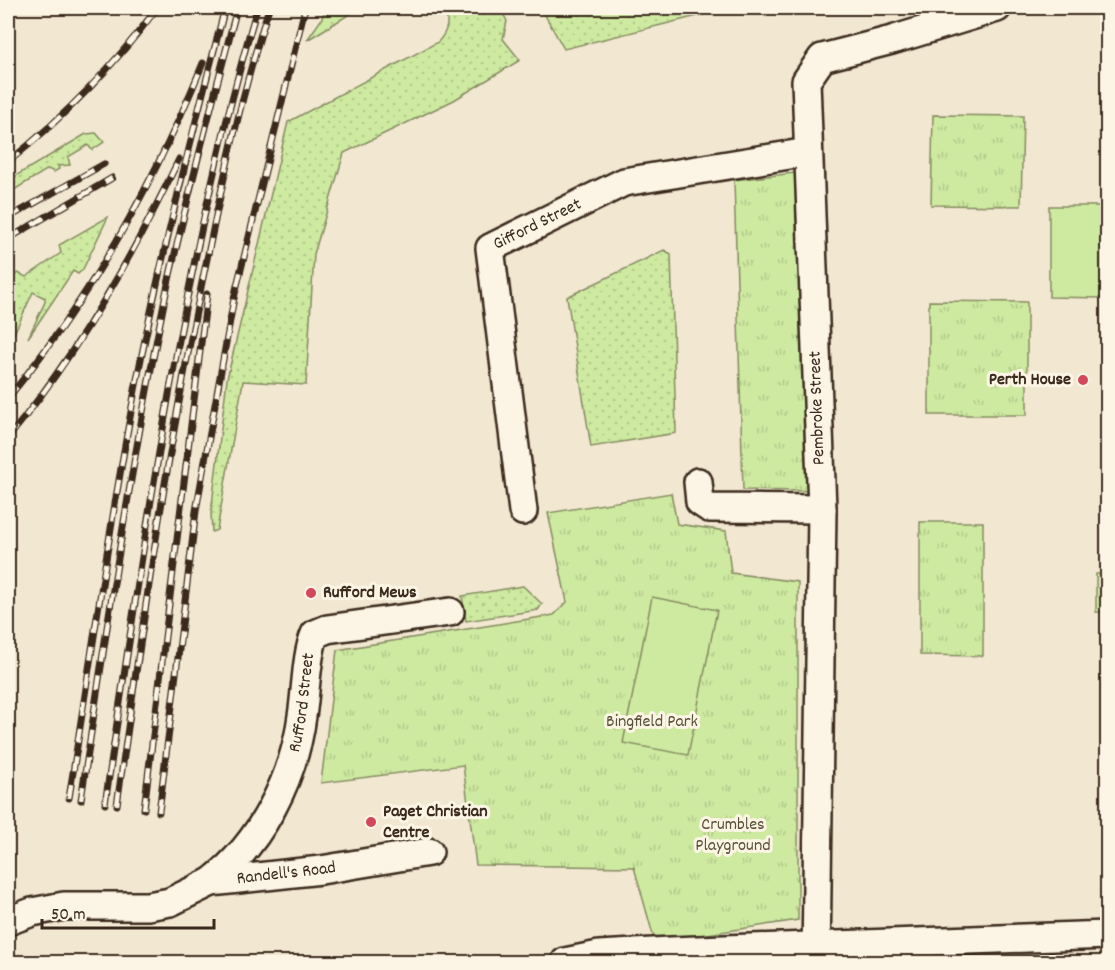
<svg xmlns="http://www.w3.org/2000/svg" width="1115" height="970" viewBox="0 0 1115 970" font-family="Dekko,sans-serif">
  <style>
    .grass { fill: url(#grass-dots); stroke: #848a60; stroke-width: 1.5 }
    .park { fill: url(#park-tufts); stroke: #848a60; stroke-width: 1.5 }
    .pitch { fill: #ceeaa1; stroke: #848a60; stroke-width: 1.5 }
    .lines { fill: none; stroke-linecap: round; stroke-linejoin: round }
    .street-casing { stroke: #3b2a1e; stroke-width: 32 }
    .street { stroke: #fcf5e5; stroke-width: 27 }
    .rail-casing { stroke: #3b2a1e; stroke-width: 7 }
    .rail { stroke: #fcf5e5; stroke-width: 4.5; stroke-dasharray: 14; stroke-linecap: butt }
    .poi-dot { fill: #d1495b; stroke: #fcf5e5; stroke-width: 2 }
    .labels { text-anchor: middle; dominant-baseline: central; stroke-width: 6; stroke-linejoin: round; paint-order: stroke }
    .street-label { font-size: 18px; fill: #3b2a1e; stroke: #fcf5e5 }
    .poi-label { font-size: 18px; font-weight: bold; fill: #3b2a1e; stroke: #fcf5e5; text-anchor: start }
    .park-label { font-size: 18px; fill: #585038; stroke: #fcf5e5 }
  </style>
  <defs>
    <pattern id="grass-dots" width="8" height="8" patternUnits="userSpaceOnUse" patternTransform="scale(1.5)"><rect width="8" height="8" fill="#ceeaa1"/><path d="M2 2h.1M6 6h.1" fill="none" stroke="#b2c98a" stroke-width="1.8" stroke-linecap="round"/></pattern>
    <pattern id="park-tufts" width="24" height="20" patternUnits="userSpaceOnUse" patternTransform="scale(1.5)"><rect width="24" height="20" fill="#ceeaa1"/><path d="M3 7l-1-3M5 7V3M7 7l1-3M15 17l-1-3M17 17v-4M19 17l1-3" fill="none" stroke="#b2c98a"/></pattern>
  </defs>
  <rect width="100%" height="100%" fill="#f2e7d1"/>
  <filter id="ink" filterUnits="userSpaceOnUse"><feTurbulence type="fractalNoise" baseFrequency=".0167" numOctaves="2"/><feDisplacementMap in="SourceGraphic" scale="12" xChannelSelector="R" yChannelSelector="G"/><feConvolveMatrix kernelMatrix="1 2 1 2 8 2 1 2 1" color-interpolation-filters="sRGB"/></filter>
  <g filter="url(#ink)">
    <path class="grass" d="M326,8H360L307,40L321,20Z
      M445,8H500L507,21L503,39L520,60L454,100L344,153L314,254L306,385L243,381L217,530L212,532L211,513L227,379L288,122L438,42C448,31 449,22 445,8Z
      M541,8H730L564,49Z
      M96,133L104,142L92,150L88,145L68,157L70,165L58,166L59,169L54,172L48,169L14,190L13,180L17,175L86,134Z
      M108,217L83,269L78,274L73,271L28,338L45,302V298L33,292L14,334L8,331V291L13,284L12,278L18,273L26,277L61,253L59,245Z
      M664,250L671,254L676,433L591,447L567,297Z
      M523,586L542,604L538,610L466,621L462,596Z"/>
    <path class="park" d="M933,115L1023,116L1021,206L931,205Z
      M795,173L807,491L743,490L734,180Z
      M929,301L1027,302V415H929Z
      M671,493L677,524L726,531L731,573L798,582V920L655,942L634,867L476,865L463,765L321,783L337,650L554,615L567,602L548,513Z
      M920,522H983V656L920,655Z
      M1096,574H1107V612H1096Z"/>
    <path class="pitch" d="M1049,206H1104L1103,298L1049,297Z
      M652,597L717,610L688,755L623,743Z"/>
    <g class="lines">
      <g class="street-casing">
        <g id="street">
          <path d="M698,482L700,502L709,508L822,509"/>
          <path id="s1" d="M523,511L490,248L624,182L808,152"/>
          <path id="s2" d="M211,882C261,843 294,778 302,716C306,693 306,654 315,634L327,629L450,612"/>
          <path id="s3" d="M8,921L32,912L64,906H148L170,902L211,882L321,870L429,852"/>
          <path d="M565,962L599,955L671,951L1108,935"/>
          <path d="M816,962L822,509L806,81L822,58L892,40L997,8"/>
        </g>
      </g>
      <use href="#street" class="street"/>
      <g class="rail-casing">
        <path id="rail" d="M8,9L14,8
          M8,162C63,118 115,65 157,8
          M8,218L104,164
          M8,239L112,178
          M8,398C91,297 154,184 203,63
          M8,438C78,353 132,258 179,159
          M69,798C92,653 112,508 140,364C164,244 194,126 225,8
          M81,800C106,632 131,464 165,298C186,200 212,104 237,8
          M105,804C145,536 181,268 257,8
          M117,805C143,621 169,436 208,254C225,171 243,88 269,8
          M144,809L207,294
          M159,812L196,511L234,298L305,8"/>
      </g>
      <use href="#rail" class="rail"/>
    </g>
  </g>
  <g class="poi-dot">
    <circle cx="1083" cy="380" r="6"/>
    <circle cx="311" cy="593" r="6"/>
    <circle cx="371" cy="822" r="6"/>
  </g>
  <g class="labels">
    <g class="street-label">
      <text stroke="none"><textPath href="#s1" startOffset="318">Gifford Street</textPath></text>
      <text transform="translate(818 408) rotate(-92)">Pembroke Street</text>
      <text stroke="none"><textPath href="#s2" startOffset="207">Rufford Street</textPath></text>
      <text stroke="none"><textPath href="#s3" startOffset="286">Randell's Road</textPath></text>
    </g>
    <g class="poi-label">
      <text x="1071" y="380" text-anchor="end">Perth House</text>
      <text x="323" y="593">Rufford Mews</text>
      <text x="383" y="812">Paget Christian<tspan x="383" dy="21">Centre</tspan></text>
    </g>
    <g class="park-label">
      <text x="652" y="722">Bingfield Park</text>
      <text x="733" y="825">Crumbles<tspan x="733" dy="21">Playground</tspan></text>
    </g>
  </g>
  <rect width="1115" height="970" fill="none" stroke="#fcf5e5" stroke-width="30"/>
  <rect x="15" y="15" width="1085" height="940" fill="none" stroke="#3b2a1e" stroke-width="2" filter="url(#ink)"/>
  <path d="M42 919v9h172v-9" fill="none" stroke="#3b2a1e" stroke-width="3"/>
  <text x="51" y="919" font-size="18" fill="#3b2a1e" stroke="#fcf5e5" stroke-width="4.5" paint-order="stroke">50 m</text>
</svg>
